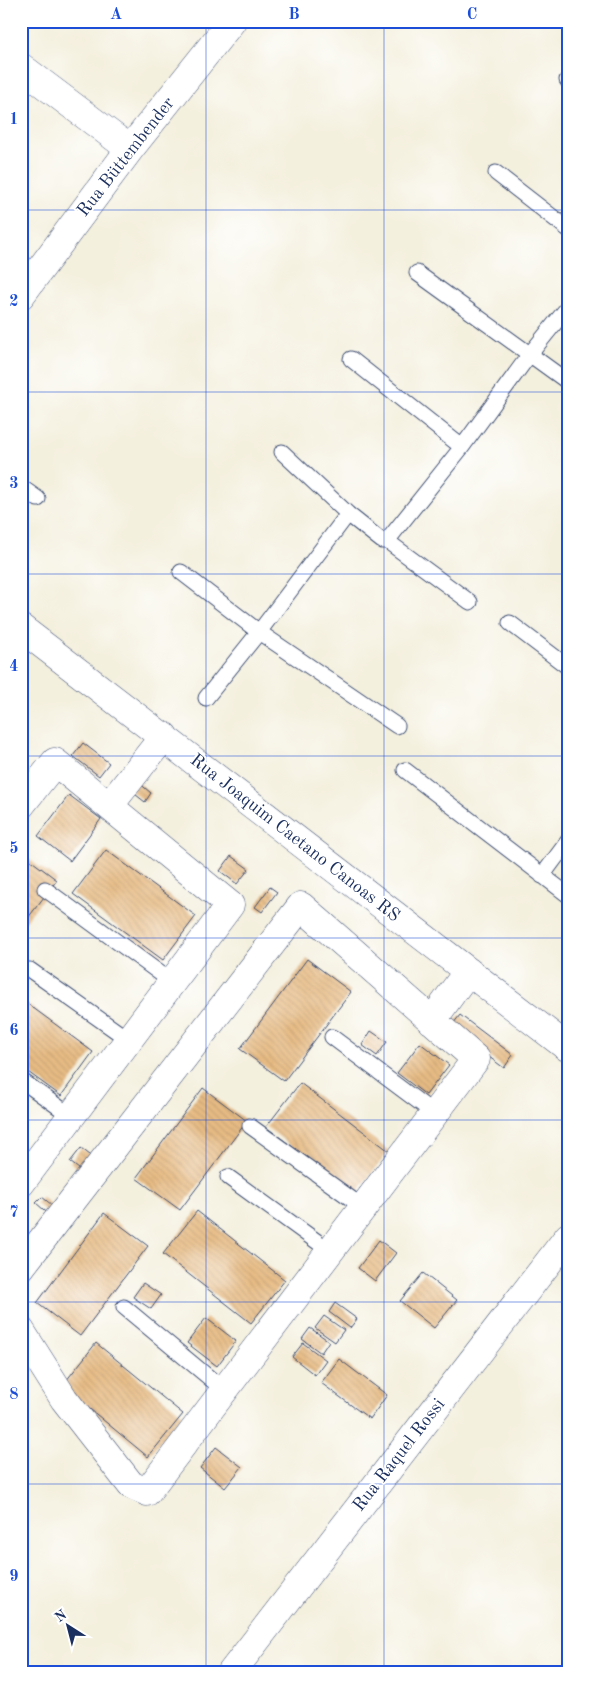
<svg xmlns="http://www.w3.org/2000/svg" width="589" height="1694" viewBox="0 0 589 1694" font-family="'Old Standard TT',serif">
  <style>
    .building { fill: url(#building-back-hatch) }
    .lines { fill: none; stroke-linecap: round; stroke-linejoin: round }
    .service-casing { stroke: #3c4c71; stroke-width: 17 }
    .minor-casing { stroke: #3c4c71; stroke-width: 29 }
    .service { stroke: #fff; stroke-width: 15 }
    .minor { stroke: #fff; stroke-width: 28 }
    .grid { fill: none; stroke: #1d4ed8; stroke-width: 1; stroke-opacity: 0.55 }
    .labels { text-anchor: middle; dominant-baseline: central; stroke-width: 4; stroke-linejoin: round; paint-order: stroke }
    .street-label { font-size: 18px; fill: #1b2f5e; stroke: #fff }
    .neatline { fill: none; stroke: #1d4ed8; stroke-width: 2 }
    .grid-label { font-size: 16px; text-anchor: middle; font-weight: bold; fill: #1d4ed8 }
  </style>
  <defs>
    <pattern id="building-back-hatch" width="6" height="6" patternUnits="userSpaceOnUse" patternTransform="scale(1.25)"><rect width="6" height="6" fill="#e7bb83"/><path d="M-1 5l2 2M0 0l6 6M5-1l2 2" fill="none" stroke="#c6a174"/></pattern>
  </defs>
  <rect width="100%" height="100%" fill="#fff"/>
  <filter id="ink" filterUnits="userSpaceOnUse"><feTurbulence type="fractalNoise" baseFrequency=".02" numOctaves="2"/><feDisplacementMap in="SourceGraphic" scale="10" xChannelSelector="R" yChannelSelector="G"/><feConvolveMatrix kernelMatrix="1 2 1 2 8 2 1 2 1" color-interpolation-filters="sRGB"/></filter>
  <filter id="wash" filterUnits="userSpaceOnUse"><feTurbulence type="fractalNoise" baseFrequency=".0096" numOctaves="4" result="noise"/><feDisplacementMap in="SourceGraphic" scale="20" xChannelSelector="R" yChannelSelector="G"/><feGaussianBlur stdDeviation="1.12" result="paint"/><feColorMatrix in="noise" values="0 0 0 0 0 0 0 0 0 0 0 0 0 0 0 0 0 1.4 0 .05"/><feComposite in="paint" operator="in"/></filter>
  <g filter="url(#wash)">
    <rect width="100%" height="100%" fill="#f4f0de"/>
    <g id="blocks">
      <path class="building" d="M83,743L109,763L99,776L73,756Z
        M138,782L151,793L145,802L131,791Z
        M69,795L101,819L70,861L38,836Z
        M106,850L196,916L163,960L73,894Z
        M21,853L57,880L21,927Z
        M231,856L249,869L237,884L220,871Z
        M270,887L277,892L262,912L255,907Z
        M307,959L351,992L284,1081L240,1049Z
        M21,999L93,1052L61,1096L21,1067Z
        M460,1015L513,1055L504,1068L450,1028Z
        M371,1031L387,1042L377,1056L362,1045Z
        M420,1043L449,1065L426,1095L397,1073Z
        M300,1083L389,1151L356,1194L266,1127Z
        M203,1088L247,1121L180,1210L136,1178Z
        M81,1148L95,1159L84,1173L70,1162Z
        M42,1197L57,1209L51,1216L36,1203Z
        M197,1211L285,1280L251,1323L163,1254Z
        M104,1213L148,1246L80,1336L37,1303Z
        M379,1240L396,1253L375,1281L358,1268Z
        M423,1273L457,1300L434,1328L400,1301Z
        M143,1283L161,1295L151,1309L133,1297Z
        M335,1303L357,1319L350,1328L329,1312Z
        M324,1316L344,1330L335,1342L315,1328Z
        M206,1318L236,1341L217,1366L187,1343Z
        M310,1328L329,1341L321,1353L302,1339Z
        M96,1343L183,1414L148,1457L62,1386Z
        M303,1343L326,1360L315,1375L292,1357Z
        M339,1359L387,1395L370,1419L321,1383Z
        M216,1447L242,1467L225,1488L200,1468Z"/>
    </g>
  </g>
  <g filter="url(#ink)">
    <use href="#blocks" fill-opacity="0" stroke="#3c4c71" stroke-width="1"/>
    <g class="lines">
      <g class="service-casing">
        <path id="service" d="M567,80L568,81
          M496,173L568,229
          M417,273L568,382
          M351,359L462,447
          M282,452L348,514L382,541H387L470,602
          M21,487L38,499
          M387,541L462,447L530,354L568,307
          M181,572L259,632L397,726
          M510,623L568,667
          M206,698L259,632L348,514
          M405,770L568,895
          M542,876L568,841
          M45,889L172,982
          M30,970L129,1040
          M332,1037L435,1114
          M21,1080L71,1116
          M250,1126L364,1208
          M228,1177L330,1251
          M124,1307L224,1390"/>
      </g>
      <g class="minor-casing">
        <path id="minor" d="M21,67L130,149
          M21,295L130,149L232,21
          M21,628L568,1048
          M21,805L55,762L230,905L21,1183
          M109,806L164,736
          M432,1021L468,971
          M21,1267L301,906L476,1059L147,1492L131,1485L64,1399L21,1331
          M231,1673L568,1237"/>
      </g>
      <use href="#service" class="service"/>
      <use href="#minor" class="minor"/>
    </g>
  </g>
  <path class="grid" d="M206,21V1673M384,21V1673M21,210H568M21,392H568M21,574H568M21,756H568M21,938H568M21,1120H568M21,1302H568M21,1484H568"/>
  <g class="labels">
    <g class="street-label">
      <text transform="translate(126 157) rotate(-52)">Rua Büttembender</text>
      <text transform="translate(295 838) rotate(38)">Rua Joaquim Caetano Canoas RS</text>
      <text transform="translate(399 1455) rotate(-52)">Rua Raquel Rossi</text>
    </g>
  </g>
  <rect width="589" height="1694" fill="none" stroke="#fff" stroke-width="55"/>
  <g transform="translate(68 1626) rotate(324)" stroke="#ffffff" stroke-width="4" paint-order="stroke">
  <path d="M0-4L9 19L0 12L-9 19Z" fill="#1b2f5e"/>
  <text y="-8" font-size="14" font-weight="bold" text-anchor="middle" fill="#1b2f5e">N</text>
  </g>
  <rect x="28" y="28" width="534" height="1638" class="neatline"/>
  <g class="grid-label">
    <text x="116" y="19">A</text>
    <text x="294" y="19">B</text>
    <text x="472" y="19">C</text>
    <text x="14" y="124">1</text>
    <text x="14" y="306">2</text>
    <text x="14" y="488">3</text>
    <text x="14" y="671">4</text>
    <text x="14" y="853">5</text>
    <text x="14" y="1035">6</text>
    <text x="14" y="1217">7</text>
    <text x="14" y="1399">8</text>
    <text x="14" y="1581">9</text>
  </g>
</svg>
